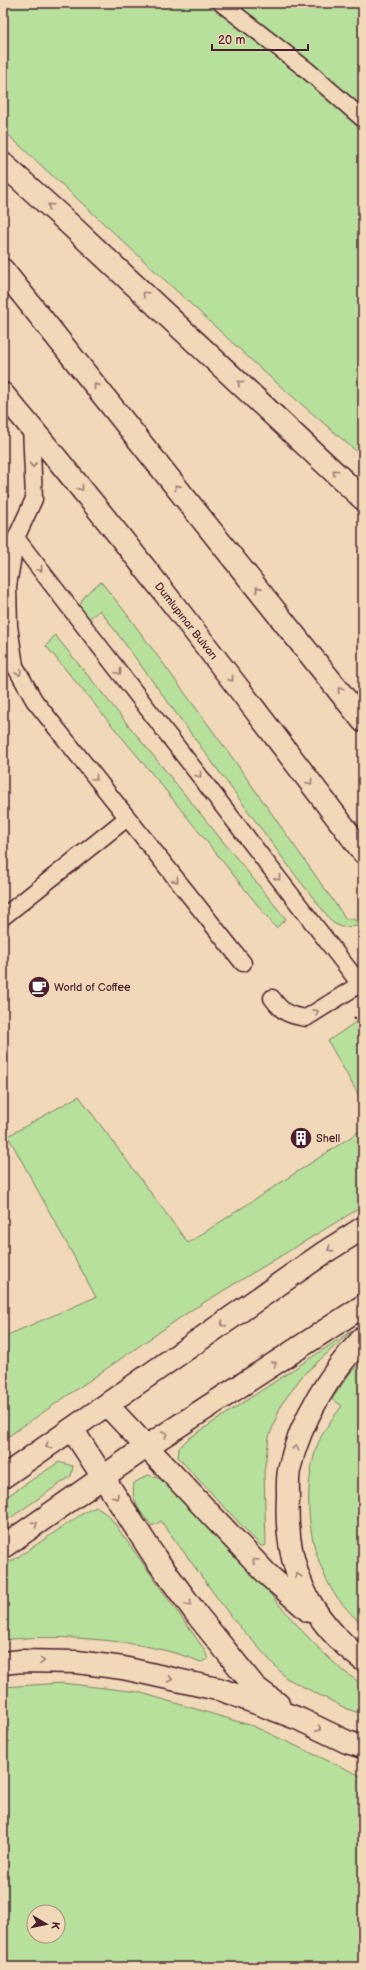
<svg xmlns="http://www.w3.org/2000/svg" width="366" height="1970" viewBox="0 0 366 1970" font-family="'Balsamiq Sans',sans-serif">
  <style>
    .green { fill: #b6e09c; stroke: #808064; fill-rule: evenodd }
    .lines { fill: none; stroke-linecap: round; stroke-linejoin: round }
    .lane-casing { stroke: #4a1f2b; stroke-width: 19 }
    .secondary-casing { stroke: #4a1f2b; stroke-width: 25 }
    .highway-casing { stroke: #4a1f2b; stroke-width: 25 }
    .path { stroke: #4a1f2b; stroke-width: 2.5; stroke-dasharray: 3 3; stroke-linecap: butt }
    .lane { stroke: #f0d8b8; stroke-width: 16 }
    .secondary { stroke: #f0d8b8; stroke-width: 22 }
    .highway { stroke: #f0d8b8; stroke-width: 22 }
    .oneway { stroke: #9d7c72 }
    .labels { text-anchor: middle; dominant-baseline: central; stroke-width: 4; stroke-linejoin: round; paint-order: stroke }
    .street-label { font-size: 11px; fill: #4a1f2b; stroke: #f0d8b8 }
    .poi-label { font-size: 11px; fill: #4a1f2b; stroke: #f0d8b8; text-anchor: start }
  </style>
  <rect width="100%" height="100%" fill="#f0d8b8"/>
  <filter id="ink" filterUnits="userSpaceOnUse"><feTurbulence type="fractalNoise" baseFrequency=".025" numOctaves="2"/><feDisplacementMap in="SourceGraphic" scale="8" xChannelSelector="R" yChannelSelector="G"/><feConvolveMatrix kernelMatrix="1 2 1 2 8 2 1 2 1" color-interpolation-filters="sRGB"/></filter>
  <g filter="url(#ink)">
    <path class="green" d="M3,3H363V457L263,371L3,130Z
      M101,582L126,613L229,753L346,919H354L359,926L341,927L333,923L296,876L100,610L85,622C72,604 87,592 101,582Z
      M55,635L286,919L276,928L159,782L46,646Z
      M363,1017V1103L328,1041Z
      M79,1096L188,1243L363,1129V1206L190,1311L3,1440V1337L96,1297L8,1136Z
      M353,1330L303,1375L281,1405L269,1437L264,1472L266,1544L265,1546H261L184,1464L178,1457L179,1448L188,1439Z
      M363,1361V1627C353,1615 340,1603 332,1590C309,1550 303,1501 314,1456C318,1438 330,1421 342,1406L332,1399L351,1372Z
      M59,1462L73,1466L71,1476L3,1523V1499Z
      M148,1475L161,1479C190,1509 219,1538 248,1569C284,1608 317,1655 363,1685V1714L347,1709L286,1678L232,1618L161,1521L152,1526C140,1512 131,1502 134,1483Z
      M96,1507L109,1516L204,1649L208,1659L201,1662C149,1640 59,1633 3,1640V1567L85,1512Z
      M62,1683L138,1692L253,1726L363,1777V1967H3V1687ZM34,1912H58V1936H34Z"/>
    <g class="lines">
      <g class="lane-casing">
        <path id="lane" d="M221,3L307,70L363,119
          M31,426L34,499L16,538L8,586L9,626L15,666L34,700L243,963
          M16,538L360,984
          M3,917L127,818
          M272,998C283,1013 288,1015 306,1018L360,984H363"/>
      </g>
      <g class="secondary-casing">
        <path id="secondary" d="M3,164L64,219L363,499
          M3,1477L325,1252L363,1228
          M3,1547L146,1447L363,1306"/>
      </g>
      <g class="highway-casing">
        <path id="highway" d="M3,270L363,721
          M3,394C128,542 246,697 363,852
          M363,1338C330,1373 301,1419 290,1466C287,1476 288,1487 288,1497C284,1566 308,1619 363,1660
          M107,1405L268,1575L309,1611
          M72,1429L156,1559L198,1616L255,1687L278,1704
          M3,1663L21,1661L77,1662L123,1668L222,1690L299,1719L347,1742L363,1747"/>
      </g>
      <path class="path" d="M3,491L8,497
        M354,1017L363,1030"/>
      <use href="#lane" class="lane"/>
      <use href="#secondary" class="secondary"/>
      <use href="#highway" class="highway"/>
    </g>
    <defs><path id="oneway-chevron" d="M-2-3.5L2.5 0L-2 3.5" fill="none" stroke-width="1.6" stroke-linecap="round" stroke-linejoin="round"/></defs>
    <g class="oneway">
      <use href="#oneway-chevron" transform="translate(50 206) rotate(-138)"/>
      <use href="#oneway-chevron" transform="translate(145 294) rotate(-137)"/>
      <use href="#oneway-chevron" transform="translate(240 383) rotate(-137)"/>
      <use href="#oneway-chevron" transform="translate(96 386) rotate(-129)"/>
      <use href="#oneway-chevron" transform="translate(33 465) rotate(87)"/>
      <use href="#oneway-chevron" transform="translate(335 472) rotate(-137)"/>
      <use href="#oneway-chevron" transform="translate(177 487) rotate(-129)"/>
      <use href="#oneway-chevron" transform="translate(81 488) rotate(52)"/>
      <use href="#oneway-chevron" transform="translate(40 569) rotate(52)"/>
      <use href="#oneway-chevron" transform="translate(258 589) rotate(-129)"/>
      <use href="#oneway-chevron" transform="translate(119 672) rotate(52)"/>
      <use href="#oneway-chevron" transform="translate(19 673) rotate(62)"/>
      <use href="#oneway-chevron" transform="translate(231 679) rotate(52)"/>
      <use href="#oneway-chevron" transform="translate(340 690) rotate(-129)"/>
      <use href="#oneway-chevron" transform="translate(199 775) rotate(52)"/>
      <use href="#oneway-chevron" transform="translate(95 778) rotate(52)"/>
      <use href="#oneway-chevron" transform="translate(310 782) rotate(53)"/>
      <use href="#oneway-chevron" transform="translate(278 878) rotate(52)"/>
      <use href="#oneway-chevron" transform="translate(176 880) rotate(51)"/>
      <use href="#oneway-chevron" transform="translate(316 1012) rotate(-29)"/>
      <use href="#oneway-chevron" transform="translate(330 1249) rotate(148)"/>
      <use href="#oneway-chevron" transform="translate(223 1324) rotate(145)"/>
      <use href="#oneway-chevron" transform="translate(274 1364) rotate(-33)"/>
      <use href="#oneway-chevron" transform="translate(165 1434) rotate(-32)"/>
      <use href="#oneway-chevron" transform="translate(48 1446) rotate(145)"/>
      <use href="#oneway-chevron" transform="translate(296 1448) rotate(-71)"/>
      <use href="#oneway-chevron" transform="translate(116 1497) rotate(57)"/>
      <use href="#oneway-chevron" transform="translate(35 1524) rotate(-35)"/>
      <use href="#oneway-chevron" transform="translate(255 1561) rotate(-134)"/>
      <use href="#oneway-chevron" transform="translate(298 1576) rotate(-108)"/>
      <use href="#oneway-chevron" transform="translate(189 1604) rotate(53)"/>
      <use href="#oneway-chevron" transform="translate(42 1661) rotate(2)"/>
      <use href="#oneway-chevron" transform="translate(170 1679) rotate(13)"/>
      <use href="#oneway-chevron" transform="translate(319 1729) rotate(25)"/>
    </g>
  </g>
  <defs>
    <g id="cafe-disc" transform="scale(1.15)"><circle r="9.5" fill="#4a1f2b" stroke="#f0d8b8"/><path d="M-5.5-4.5H6V0H3Q3 3.5 0 3.5H-2.5Q-5.5 3.5-5.5 0ZM3-3.2v2h1.7v-2ZM-6 4.5H4V6H-6Z" fill="#fff"/></g>
    <g id="building-disc" transform="scale(1.15)"><circle r="9.5" fill="#4a1f2b" stroke="#f0d8b8"/><path d="M-4-6H4V6H1V3H-1V6H-4ZM-2.5-4.3h1.7v1.8h-1.7ZM.8-4.3h1.7v1.8H.8ZM-2.5-1h1.7V.8h-1.7ZM.8-1h1.7V.8H.8Z" fill="#fff"/></g>
  </defs>
  <g fill-rule="evenodd">
    <use href="#cafe-disc" x="39" y="987"/>
    <use href="#building-disc" x="301" y="1138"/>
  </g>
  <g class="labels">
    <g class="street-label">
      <text transform="translate(186 621) rotate(52)">Dumlupınar Bulvarı</text>
    </g>
    <g class="poi-label">
      <text x="54" y="987">World of Coffee</text>
      <text x="316" y="1138">Shell</text>
    </g>
  </g>
  <rect width="366" height="1970" fill="none" stroke="#f0d8b8" stroke-width="16"/>
  <rect x="8" y="8" width="350" height="1954" fill="none" stroke="#4a1f2b" stroke-width="1.5" filter="url(#ink)"/>
  <g transform="translate(46 1924) rotate(99)"><circle r="19" fill="#f0d8b8" stroke="#ae8e80"/>
  <path d="M0-3L7 15L0 10L-7 15Z" fill="#4a1f2b"/>
  <text y="-6" font-size="11" font-weight="bold" text-anchor="middle" fill="#4a1f2b">K</text>
  </g>
  <path d="M212 44v6h96v-6" fill="none" stroke="#4a1f2b" stroke-width="2"/>
  <text x="218" y="44" font-size="12" fill="#4a1f2b" stroke="#f0d8b8" stroke-width="3" paint-order="stroke">20 m</text>
</svg>
